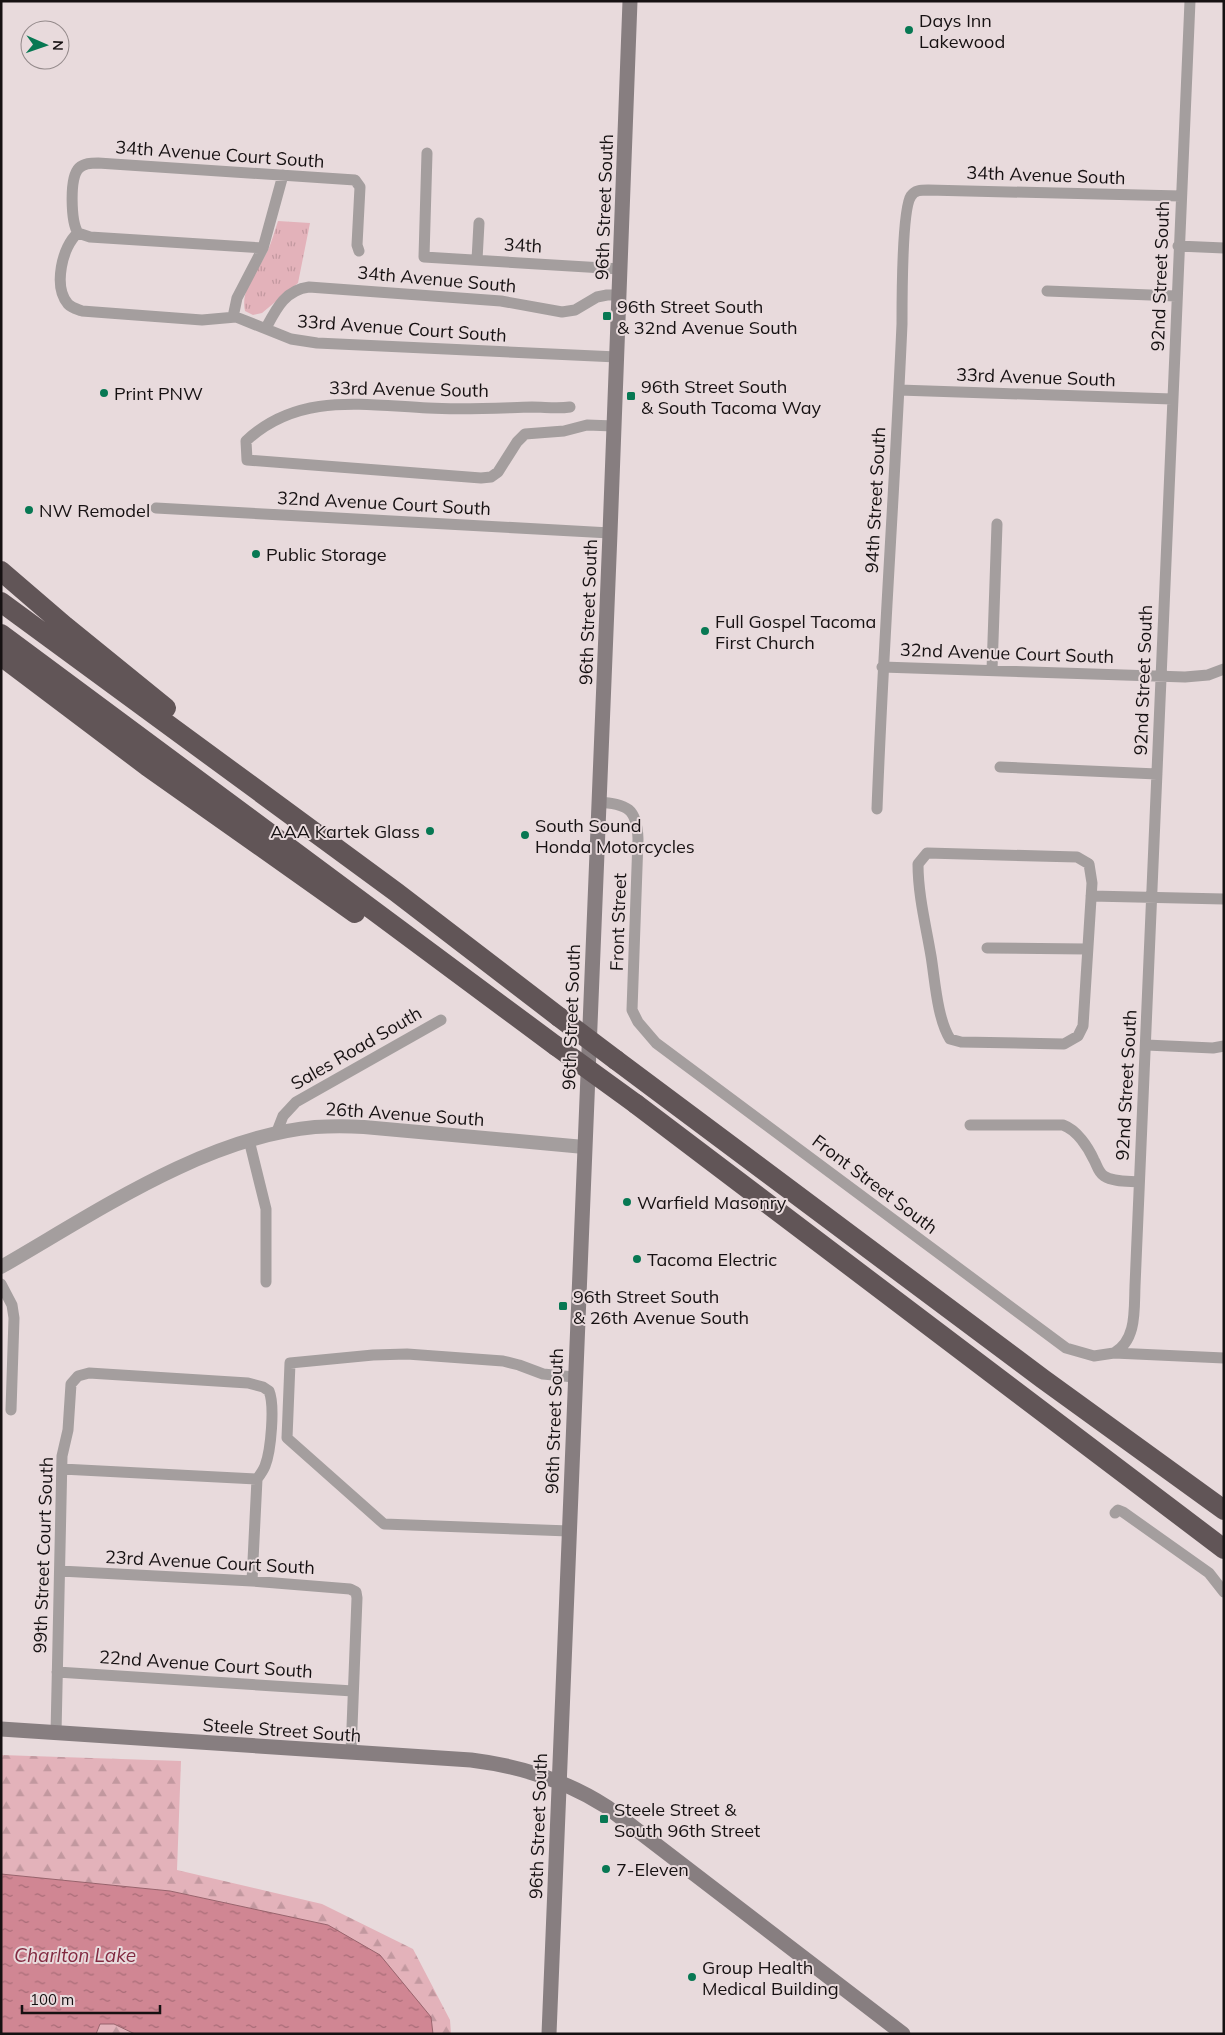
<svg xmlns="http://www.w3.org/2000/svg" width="1225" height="2035" viewBox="0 0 1225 2035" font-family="Mulish,sans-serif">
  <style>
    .forest { fill: url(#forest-firs) }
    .park { fill: url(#park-tufts) }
    .water { fill: url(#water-ripples); stroke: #98636c }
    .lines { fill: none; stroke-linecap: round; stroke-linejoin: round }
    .minor { stroke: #a49e9e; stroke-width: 11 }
    .tertiary { stroke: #a49e9e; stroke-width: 14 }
    .secondary { stroke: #877e80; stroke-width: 15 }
    .motorway { stroke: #615557; stroke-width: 20 }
    .motorway-bridge { stroke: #615557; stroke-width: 20 }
    .poi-dot { fill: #077853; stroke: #e8dadc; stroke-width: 2 }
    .labels { text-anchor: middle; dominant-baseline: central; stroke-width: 4; stroke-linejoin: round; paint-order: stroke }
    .poi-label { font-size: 18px; fill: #161112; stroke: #e8dadc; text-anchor: start }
    .street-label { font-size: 18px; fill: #161112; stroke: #e8dadc }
    .water-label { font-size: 19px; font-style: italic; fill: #812940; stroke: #e8dadc }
  </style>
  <defs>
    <pattern id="forest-firs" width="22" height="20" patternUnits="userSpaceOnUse" patternTransform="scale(1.25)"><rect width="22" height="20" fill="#e3b2ba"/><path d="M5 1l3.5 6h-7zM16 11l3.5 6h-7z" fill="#c2989f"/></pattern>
    <pattern id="park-tufts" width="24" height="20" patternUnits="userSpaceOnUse" patternTransform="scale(1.25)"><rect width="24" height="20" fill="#e3b2ba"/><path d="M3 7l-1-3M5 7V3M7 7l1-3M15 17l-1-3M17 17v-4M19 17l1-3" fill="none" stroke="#c2989f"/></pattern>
    <pattern id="water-ripples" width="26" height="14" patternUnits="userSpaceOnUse" patternTransform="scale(1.25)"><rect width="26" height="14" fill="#d08693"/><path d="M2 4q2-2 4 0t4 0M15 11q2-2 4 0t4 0" fill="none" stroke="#a86c77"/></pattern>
  </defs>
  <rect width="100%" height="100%" fill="#e8dadc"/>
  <path class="forest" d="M1,1755L181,1761L177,1870L322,1904L413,1949L450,2020L451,2034H433L431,2017L328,1925L170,1891L1,1874Z
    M100,2024H114L135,2034H96Z"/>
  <path class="park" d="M278,221L310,223L298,283L262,313L253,315L245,311C240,288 259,270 268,250C272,241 275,230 278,221Z"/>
  <path class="water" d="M1,1874L170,1891L328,1925L380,1955L431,2017L433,2034H135L114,2024H100L96,2034H1Z"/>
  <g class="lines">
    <path class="minor" d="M427,153L424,257L620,269
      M78,233C62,246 53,287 68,304C72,308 77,309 82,311L202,320L236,317L291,339L317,343L617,357
      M78,233C71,222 69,178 79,168C84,163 91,163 98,163L355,180L360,187L357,245L359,251
      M78,233L90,237L263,248
      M1178,246L1224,248
      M477,260L479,223
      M1047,291L1176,296
      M233,317L237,298L263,248L283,175
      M266,328C276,309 285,290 309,287L501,301L562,312L575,310L597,297L607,295H619
      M899,390L1172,399
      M570,407C557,409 545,407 532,407C497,408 463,410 428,408C363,405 298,392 246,441L247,460L481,478L491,477L498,472L517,442L525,434L564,431L587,425L614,426
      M156,508L610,533
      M882,667L1185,677L1208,675L1224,669
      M992,670L997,524
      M1000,767L1157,774
      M598,802C627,804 637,808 638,839L632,1010L638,1022L656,1043L1066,1348L1094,1356L1114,1353L1224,1358
      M877,809C883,647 895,485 902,324C902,302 902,209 911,196C915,190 921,190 928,190L1181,196
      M927,853L1077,857L1089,864L1092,883L1083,1026L1078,1036L1064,1044L961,1042L950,1039C937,1018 935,980 931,956C926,926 918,895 918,864Z
      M1091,896L1224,899
      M987,948L1086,949
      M1146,1045L1213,1048L1224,1046
      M970,1125H1063C1077,1130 1088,1147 1094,1160C1097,1165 1098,1172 1104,1176C1113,1182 1129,1181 1139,1182
      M276,1134L283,1116L296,1102L441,1020
      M249,1140L266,1209V1282
      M1,1284L12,1305L14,1318L11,1410
      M1114,1353C1137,1340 1134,1310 1135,1286L1190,1
      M62,1469L257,1479
      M1115,1513L1118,1510L1123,1512L1209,1573L1224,1592
      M569,1531L384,1524L287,1438L290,1363L373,1355L407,1354L503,1361L519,1365L543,1374L574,1377
      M60,1571L252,1581L350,1589L356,1592L357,1598L351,1753
      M57,1672L353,1691
      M56,1734L62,1456L68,1430L71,1384L78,1376L89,1373L248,1383L263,1387L269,1391C275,1405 271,1451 265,1466C263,1471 260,1475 257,1479L252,1581"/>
    <path class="tertiary" d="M1,1267C95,1213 205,1137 315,1127C331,1126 348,1126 364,1127L584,1147"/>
    <path class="secondary" d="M1,1729L471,1760C520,1766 565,1780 607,1807L903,2034
      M549,2034L610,533L630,1"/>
    <path class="motorway" d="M1,571L65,626L166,708
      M1,602L396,892L559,1017
      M1,634L556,1046
      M1,656L147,766L355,913
      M616,1060L1043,1379L1224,1510
      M636,1104L1224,1549"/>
    <path class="motorway-bridge" d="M559,1017L616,1060
      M556,1046L636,1104"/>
  </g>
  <g class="poi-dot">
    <circle cx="909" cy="30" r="5"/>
    <rect x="602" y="311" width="10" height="10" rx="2.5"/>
    <circle cx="104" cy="393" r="5"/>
    <rect x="626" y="391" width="10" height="10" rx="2.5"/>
    <circle cx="29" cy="510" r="5"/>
    <circle cx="256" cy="554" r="5"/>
    <circle cx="705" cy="631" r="5"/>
    <circle cx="430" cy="831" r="5"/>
    <circle cx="525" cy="835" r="5"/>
    <circle cx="627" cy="1202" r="5"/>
    <circle cx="637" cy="1259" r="5"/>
    <rect x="558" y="1301" width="10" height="10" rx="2.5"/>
    <rect x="599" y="1814" width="10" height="10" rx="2.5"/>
    <circle cx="606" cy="1869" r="5"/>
    <circle cx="692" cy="1977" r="5"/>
  </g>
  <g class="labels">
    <g class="poi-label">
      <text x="919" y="20">Days Inn<tspan x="919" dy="21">Lakewood</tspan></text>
      <text x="617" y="306">96th Street South<tspan x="617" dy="21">&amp; 32nd Avenue South</tspan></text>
      <text x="641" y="386">96th Street South<tspan x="641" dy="21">&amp; South Tacoma Way</tspan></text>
      <text x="114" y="393">Print PNW</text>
      <text x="39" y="510">NW Remodel</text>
      <text x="266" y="554">Public Storage</text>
      <text x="715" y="621">Full Gospel Tacoma<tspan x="715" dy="21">First Church</tspan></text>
      <text x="535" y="825">South Sound<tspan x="535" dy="21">Honda Motorcycles</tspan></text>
      <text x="420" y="831" text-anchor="end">AAA Kartek Glass</text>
      <text x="637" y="1202">Warfield Masonry</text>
      <text x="647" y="1259">Tacoma Electric</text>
      <text x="573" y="1296">96th Street South<tspan x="573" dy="21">&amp; 26th Avenue South</tspan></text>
      <text x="614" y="1809">Steele Street &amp;<tspan x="614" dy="21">South 96th Street</tspan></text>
      <text x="616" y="1869">7-Eleven</text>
      <text x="702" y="1967">Group Health<tspan x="702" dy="21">Medical Building</tspan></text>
    </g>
    <g class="street-label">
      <text transform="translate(220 154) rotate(4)">34th Avenue Court South</text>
      <text transform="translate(1046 175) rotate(2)">34th Avenue South</text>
      <text transform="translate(604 207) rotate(-88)">96th Street South</text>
      <text transform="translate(523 245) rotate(3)">34th</text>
      <text transform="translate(1160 276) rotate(-88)">92nd Street South</text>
      <text transform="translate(437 279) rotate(5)">34th Avenue South</text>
      <text transform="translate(402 328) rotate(4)">33rd Avenue Court South</text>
      <text transform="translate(1036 377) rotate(2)">33rd Avenue South</text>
      <text transform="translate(409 389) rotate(1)">33rd Avenue South</text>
      <text transform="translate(875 500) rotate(-87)">94th Street South</text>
      <text transform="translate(384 503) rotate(3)">32nd Avenue Court South</text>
      <text transform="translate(588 612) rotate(-88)">96th Street South</text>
      <text transform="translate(1007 653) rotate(2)">32nd Avenue Court South</text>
      <text transform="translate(1143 680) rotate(-88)">92nd Street South</text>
      <text transform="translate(618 922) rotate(-88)">Front Street</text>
      <text transform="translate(571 1017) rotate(-88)">96th Street South</text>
      <text transform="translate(356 1048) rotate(-30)">Sales Road South</text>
      <text transform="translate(1126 1085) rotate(-87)">92nd Street South</text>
      <text transform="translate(405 1114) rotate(4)">26th Avenue South</text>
      <text transform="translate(875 1184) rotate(37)">Front Street South</text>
      <text transform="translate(554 1421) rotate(-88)">96th Street South</text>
      <text transform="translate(43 1555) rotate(-88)">99th Street Court South</text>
      <text transform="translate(210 1562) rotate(3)">23rd Avenue Court South</text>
      <text transform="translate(206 1664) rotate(4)">22nd Avenue Court South</text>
      <text transform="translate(282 1730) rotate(4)">Steele Street South</text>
      <text transform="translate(538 1826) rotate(-88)">96th Street South</text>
    </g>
    <g class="water-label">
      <text x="75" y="1955">Charlton Lake</text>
    </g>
  </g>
  <rect width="1225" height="2035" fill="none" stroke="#161112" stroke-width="5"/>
  <g transform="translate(45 45) rotate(92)"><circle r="24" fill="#e8dadc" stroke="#948a8b"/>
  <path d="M0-4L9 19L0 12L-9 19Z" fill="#077853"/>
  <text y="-8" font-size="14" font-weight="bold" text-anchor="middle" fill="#161112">N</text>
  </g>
  <path d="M22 2005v8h138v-8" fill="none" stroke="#161112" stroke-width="2.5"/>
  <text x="30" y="2005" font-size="15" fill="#161112" stroke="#e8dadc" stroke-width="4" paint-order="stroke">100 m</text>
</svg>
